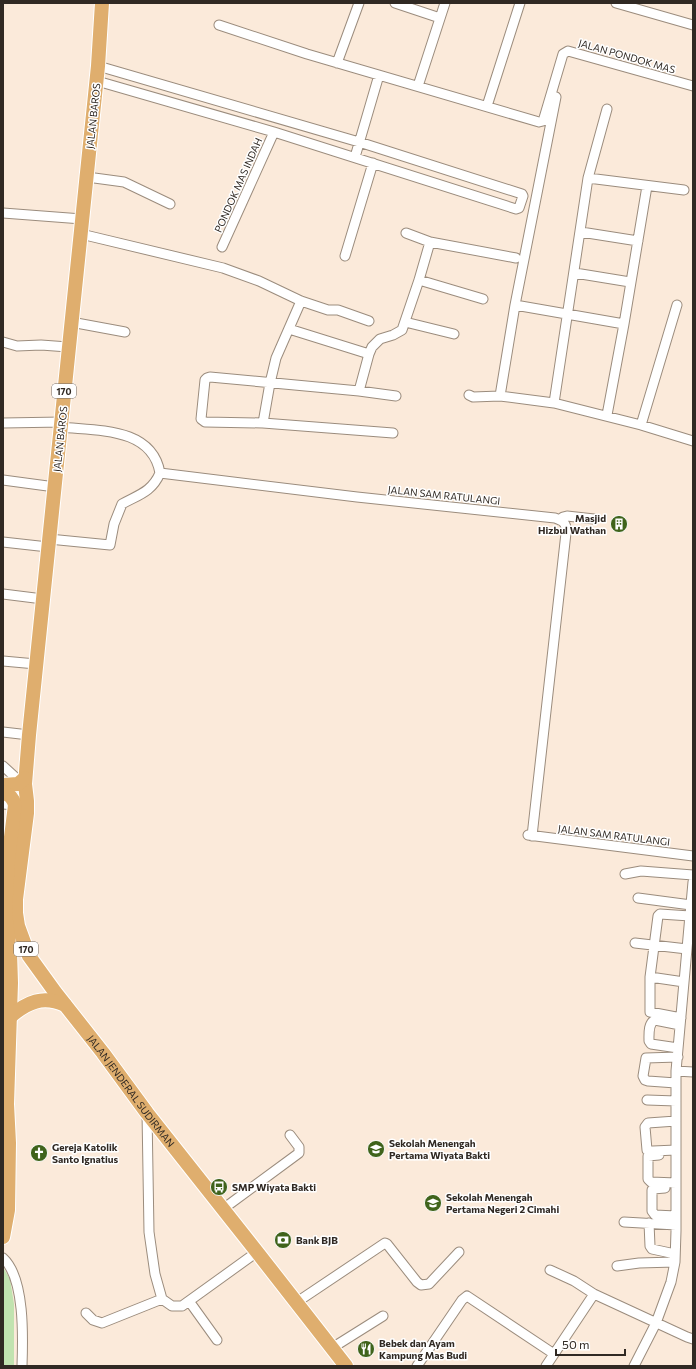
<svg xmlns="http://www.w3.org/2000/svg" width="696" height="1369" viewBox="0 0 696 1369" font-family="Commissioner,sans-serif">
  <style>
    .green { fill: #c1e3b0 }
    .lines { fill: none; stroke-linecap: round; stroke-linejoin: round }
    .minor-casing { stroke: #9b8c7d; stroke-width: 11 }
    .primary-casing { stroke: #fff; stroke-width: 16 }
    .minor { stroke: #fff; stroke-width: 9 }
    .primary { stroke: #dfae6e; stroke-width: 14 }
    .labels { text-anchor: middle; dominant-baseline: central; stroke-width: 3; stroke-linejoin: round; paint-order: stroke }
    .shield { fill: #fff; stroke: #6e6965; stroke-width: 1 }
    .shield-label { font-size: 9px; font-weight: bold; fill: #302923 }
    .street-label { font-size: 10px; fill: #302923; stroke: #fff }
    .poi-label { font-size: 10px; font-weight: bold; fill: #302923; stroke: #fff; text-anchor: start }
  </style>
  <rect width="100%" height="100%" fill="#fbeada"/>
  <path class="green" d="M3,1267L10,1279L14,1304V1366H3Z"/>
  <g class="lines">
    <g class="minor-casing">
      <path id="minor" d="M395,3L440,18
        M616,3L693,25
        M219,25L307,54L539,122L543,121L544,118L563,54L568,51L693,86
        M337,63L359,3
        M97,81L274,132L516,209L519,208L523,196L522,194L359,142L98,66
        M418,86L445,3
        M487,106L520,3
        M607,109L588,178L554,403L641,425L693,441
        M355,157L379,75
        M87,177L124,182L170,204
        M588,178L684,190
        M3,213L82,219
        M581,232L638,241
        M406,233L430,242L516,258
        M81,234L223,268L259,281L301,301L328,310H338L369,321
        M222,247L274,132
        M345,256L373,163
        M575,273L630,282
        M419,280L483,299
        M515,305L624,324
        M71,322L125,332
        M405,322L454,334
        M289,329L369,354
        M3,342L17,346L41,345L68,347
        M359,391L369,354L372,347L380,339L393,335L402,330L419,280L430,242
        M469,395L473,397L500,396L554,403
        M500,396L515,305L556,97
        M607,415L624,324L647,186
        M3,423L62,422
        M263,423L270,383L276,358L301,301
        M641,425L677,305
        M61,427C97,431 152,427 160,473
        M393,433L263,423L205,422L201,419L205,380L207,378L210,377L359,391L396,396
        M160,473L357,497L555,518C564,521 567,524 566,533L532,836
        M3,480L55,487
        M560,520L563,517L567,516L594,519
        M49,539L110,545L114,524L122,504C138,495 152,492 160,473
        M3,542L48,547
        M3,594L43,599
        M3,661L36,664
        M3,732L29,735
        M3,766L15,777
        M3,804L15,805
        M528,835L693,856
        M625,874L641,871L693,875
        M638,898L691,905
        M635,943L687,949
        M650,977L684,982
        M681,1018L650,1012V977L658,916L660,914L690,916
        M678,1048L651,1044L649,1041C649,1034 648,1023 655,1020L680,1025
        M676,1071L693,1072
        M676,1083L648,1081L645,1080L643,1076L646,1058L678,1057
        M647,1100L676,1101
        M147,1113L149,1232L155,1274L162,1299L172,1306H182L257,1252
        M676,1121L648,1123L645,1127L647,1150L653,1151L676,1150
        M659,1155L648,1156V1179L651,1182L676,1183
        M665,1188L653,1189L652,1190V1211L655,1215L676,1216
        M223,1209L299,1153V1147L290,1135
        M624,1222L676,1225
        M649,1223L650,1246L652,1249L675,1254
        M3,1258C25,1278 23,1338 22,1366
        M617,1266L639,1263L675,1262
        M550,1270L574,1281L594,1294L687,1337L693,1339
        M189,1301L217,1340
        M297,1302L385,1243L387,1244L417,1282L421,1285L429,1284L459,1252
        M86,1313L93,1320L102,1323L162,1299
        M332,1348L383,1316
        M417,1366L462,1300L467,1296L554,1354
        M546,1366L594,1294
        M634,1366L656,1323L671,1282L675,1262L676,1231V1071L693,882"/>
    </g>
    <g class="primary-casing">
      <g id="primary">
        <path id="s1" d="M102,3L98,66L29,735L25,784L27,801V813L16,899V913L18,926L29,956L55,992L103,1053L147,1113L257,1252L346,1366"/>
        <path d="M3,785L18,784L25,778"/>
        <path d="M3,792C10,795 13,798 15,805L8,861L5,913L10,952L11,983L7,1104L9,1143L8,1210L3,1237"/>
        <path d="M10,1017C27,1002 43,995 65,1005"/>
      </g>
    </g>
    <use href="#minor" class="minor"/>
    <use href="#primary" class="primary"/>
  </g>
  <defs>
    <g id="building-disc" transform="scale(0.9)"><circle r="9.5" fill="#3f631b" stroke="#fff"/><path d="M-4-6H4V6H1V3H-1V6H-4ZM-2.5-4.3h1.7v1.8h-1.7ZM.8-4.3h1.7v1.8H.8ZM-2.5-1h1.7V.8h-1.7ZM.8-1h1.7V.8H.8Z" fill="#fff"/></g>
    <g id="school-disc" transform="scale(0.9)"><circle r="9.5" fill="#3f631b" stroke="#fff"/><path d="M0-5L7-2L0 1L-7-2ZM-4 1L0 2.5L4 1V4Q0 6-4 4Z" fill="#fff"/></g>
    <g id="church-disc" transform="scale(0.9)"><circle r="9.5" fill="#3f631b" stroke="#fff"/><path d="M-1.2-6h2.4v3.5h3.3v2.4h-3.3V6h-2.4V-.1h-3.3v-2.4h3.3Z" fill="#fff"/></g>
    <g id="bus-disc" transform="scale(0.9)"><circle r="9.5" fill="#3f631b" stroke="#fff"/><path d="M-5-6H5V4H4V6H2V4H-2V6H-4V4H-5ZM-3.5-4V0h7V-4ZM-3.5 1.2v1.5H-2V1.2ZM2 1.2v1.5H3.5V1.2Z" fill="#fff"/></g>
    <g id="bank-disc" transform="scale(0.9)"><circle r="9.5" fill="#3f631b" stroke="#fff"/><path d="M-6-4H6V4H-6ZM0-2.3a2.3 2.3 0 1 0 0 4.6a2.3 2.3 0 1 0 0-4.6Z" fill="#fff"/></g>
    <g id="restaurant-disc" transform="scale(0.9)"><circle r="9.5" fill="#3f631b" stroke="#fff"/><path d="M-5-6h1v4h1v-4h1v4h1v-4h1v5L-1.5 .5V6h-2V.5L-5-1ZM5-6V6H3V1.5H1.5Q1.5-4 5-6Z" fill="#fff"/></g>
  </defs>
  <g fill-rule="evenodd">
    <use href="#building-disc" x="619" y="524"/>
    <use href="#school-disc" x="376" y="1149"/>
    <use href="#church-disc" x="39" y="1153"/>
    <use href="#bus-disc" x="219" y="1187"/>
    <use href="#school-disc" x="433" y="1203"/>
    <use href="#bank-disc" x="283" y="1240"/>
    <use href="#restaurant-disc" x="366" y="1349"/>
  </g>
  <g class="labels">
    <g class="shield">
      <rect x="52" y="384" width="24" height="14" rx="3"/>
      <rect x="14" y="942" width="24" height="14" rx="3"/>
    </g>
    <g class="shield-label">
      <text x="64" y="391">170</text>
      <text x="26" y="949">170</text>
    </g>
    <g class="street-label">
      <text transform="translate(627 56) rotate(16)">JALAN PONDOK MAS</text>
      <text transform="translate(93 116) rotate(-84)">JALAN BAROS</text>
      <text transform="translate(238 185) rotate(-66)">PONDOK MAS INDAH</text>
      <text transform="translate(60 439) rotate(-84)">JALAN BAROS</text>
      <text transform="translate(444 495) rotate(6)">JALAN SAM RATULANGI</text>
      <text transform="translate(614 835) rotate(7)">JALAN SAM RATULANGI</text>
      <text stroke="none"><textPath href="#s1" startOffset="1129">JALAN JENDERAL SUDIRMAN</textPath></text>
    </g>
    <g class="poi-label">
      <text x="606" y="518" text-anchor="end">Masjid<tspan x="606" dy="12">Hizbul Wathan</tspan></text>
      <text x="389" y="1143">Sekolah Menengah<tspan x="389" dy="12">Pertama Wiyata Bakti</tspan></text>
      <text x="52" y="1147">Gereja Katolik<tspan x="52" dy="12">Santo Ignatius</tspan></text>
      <text x="232" y="1187">SMP Wiyata Bakti</text>
      <text x="446" y="1197">Sekolah Menengah<tspan x="446" dy="12">Pertama Negeri 2 Cimahi</tspan></text>
      <text x="296" y="1240">Bank BJB</text>
      <text x="379" y="1343">Bebek dan Ayam<tspan x="379" dy="12">Kampung Mas Budi</tspan></text>
    </g>
  </g>
  <rect width="696" height="1369" fill="none" stroke="#302923" stroke-width="8"/>
  <path d="M556 1349v6h69v-6" fill="none" stroke="#302923" stroke-width="2"/>
  <text x="562" y="1349" font-size="12" fill="#302923" stroke="#ffffff" stroke-width="3" paint-order="stroke">50 m</text>
</svg>
